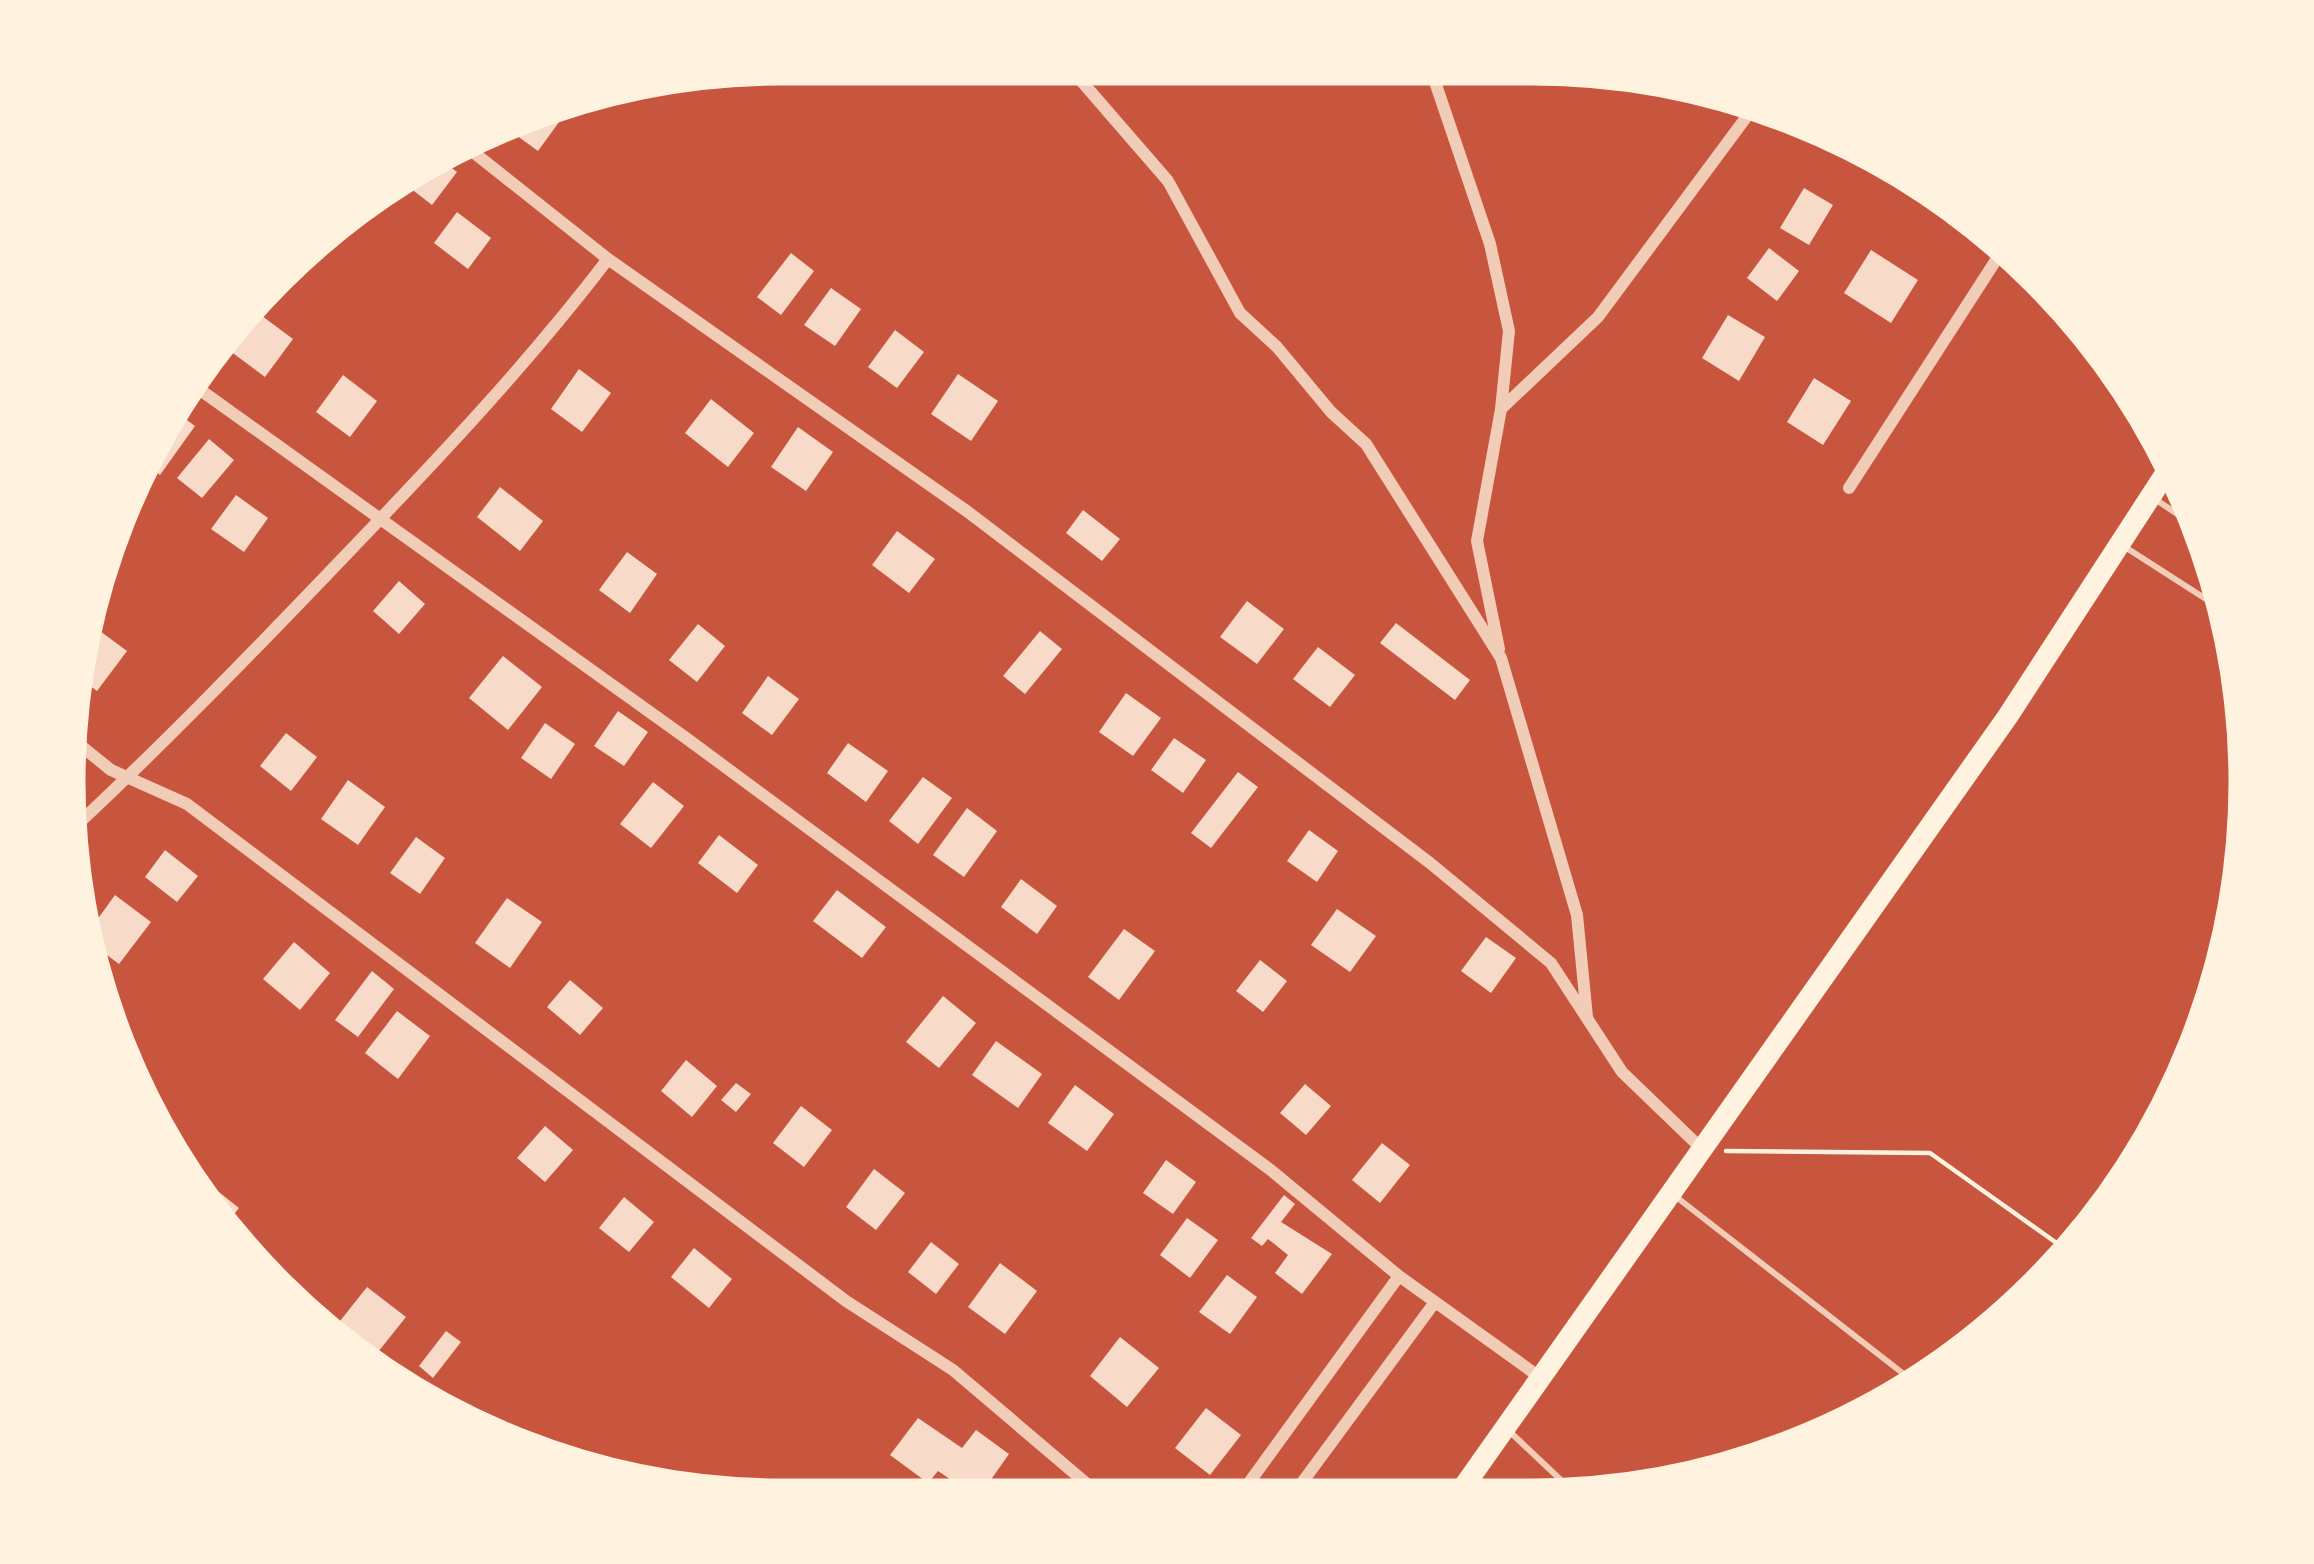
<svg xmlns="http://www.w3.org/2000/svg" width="2314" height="1564" viewBox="0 0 2314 1564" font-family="Overpass,sans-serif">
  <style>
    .building { fill: #f7dbc8 }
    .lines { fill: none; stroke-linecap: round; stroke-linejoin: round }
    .path { stroke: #fff3e0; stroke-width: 4.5 }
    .service { stroke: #f1ccb7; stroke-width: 6 }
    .minor { stroke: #f1ccb7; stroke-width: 12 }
    .trunk { stroke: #fff3e0; stroke-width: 21 }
    .rim { fill: none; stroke: #fff3e0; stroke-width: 15 }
  </style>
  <rect width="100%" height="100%" fill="#c8553d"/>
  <path class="building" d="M538,101L562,118L538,151L509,130L526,107Z
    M432,153L457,172L432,205L396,177L402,168Z
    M1804,188L1833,205L1809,245L1780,228Z
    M457,212L491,238L468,269L434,243Z
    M1769,248L1799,271L1777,301L1747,278Z
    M1871,250L1918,280L1891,323L1844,293Z
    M791,253L814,271L781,315L757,297Z
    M831,288L861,309L835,346L804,325Z
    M258,313L293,339L265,377L230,351Z
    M1728,315L1765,337L1739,381L1702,358Z
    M895,330L924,352L897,388L868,367Z
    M579,369L611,393L582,432L551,409Z
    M958,374L998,401L971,441L931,414Z
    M343,375L377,401L350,437L316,412Z
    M1814,378L1851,401L1823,445L1787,422Z
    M711,399L754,433L728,467L685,433Z
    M169,407L195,426L160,475L139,459Z
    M798,427L833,452L806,491L771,467Z
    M209,439L234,460L202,498L177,478Z
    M500,487L543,521L520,551L477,517Z
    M236,495L268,518L244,552L211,529Z
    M1083,510L1120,539L1102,561L1066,533Z
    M897,531L935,559L909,593L872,565Z
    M627,552L657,574L630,613L599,590Z
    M399,581L425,604L399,634L373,611Z
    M1247,601L1284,629L1257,664L1220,637Z
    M85,620L127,651L97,691L73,673Z
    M1396,623L1470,680L1455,700L1380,643Z
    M698,624L725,646L697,682L669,660Z
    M1040,631L1062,649L1025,694L1003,676Z
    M1318,647L1355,675L1330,707L1293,679Z
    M503,656L542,687L508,730L469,698Z
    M768,676L799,699L772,735L742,713Z
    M1126,693L1161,718L1133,756L1099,732Z
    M618,711L648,732L624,766L594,746Z
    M545,723L575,744L551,779L521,758Z
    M286,733L317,757L291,791L260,766Z
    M1174,738L1206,760L1183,793L1151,770Z
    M848,743L888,771L866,802L827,773Z
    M1238,772L1258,787L1211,848L1191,833Z
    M923,777L952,798L918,844L889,821Z
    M348,780L385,807L358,845L321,819Z
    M653,782L684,806L651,848L620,824Z
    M967,808L997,831L964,877L933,855Z
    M1309,830L1338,851L1317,882L1287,861Z
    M719,835L758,865L737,893L698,863Z
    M416,837L445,858L420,894L390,873Z
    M165,850L198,876L177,902L145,877Z
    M1021,879L1057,906L1037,934L1001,907Z
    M837,890L886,927L862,958L813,921Z
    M115,895L151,922L119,964L84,938Z
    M507,898L542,922L510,968L475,943Z
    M1337,909L1376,936L1350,972L1311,945Z
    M1124,929L1155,951L1119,1000L1088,977Z
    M1486,937L1516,958L1491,993L1461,971Z
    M294,942L330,973L300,1010L263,979Z
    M1260,960L1287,981L1263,1012L1236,991Z
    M372,971L394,989L358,1037L335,1020Z
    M570,980L603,1008L580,1035L547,1007Z
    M943,996L976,1023L939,1068L906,1042Z
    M397,1011L430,1036L398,1079L365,1053Z
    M996,1041L1042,1074L1018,1108L972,1075Z
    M686,1060L717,1086L692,1117L661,1091Z
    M736,1083L751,1094L736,1112L721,1100Z
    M1305,1084L1331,1106L1306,1135L1280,1113Z
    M1075,1085L1114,1114L1087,1151L1048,1123Z
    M801,1106L832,1130L804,1167L773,1143Z
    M545,1126L573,1150L545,1182L517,1158Z
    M1382,1143L1410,1165L1380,1203L1352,1180Z
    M1166,1160L1196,1182L1173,1214L1143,1193Z
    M874,1169L905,1193L876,1230L846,1207Z
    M195,1173L239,1208L221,1231L186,1185Z
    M1284,1195L1295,1204L1281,1222L1332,1254L1302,1294L1275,1273L1288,1255L1268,1239L1262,1246L1251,1238Z
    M624,1197L654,1222L629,1252L599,1228Z
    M1187,1218L1218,1240L1190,1278L1160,1255Z
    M931,1242L959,1264L936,1294L908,1272Z
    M694,1248L732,1279L709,1308L671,1277Z
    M1000,1263L1037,1291L1005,1334L968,1307Z
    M1227,1275L1257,1297L1230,1334L1199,1312Z
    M367,1287L406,1317L378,1352L340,1321Z
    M446,1331L461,1342L433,1378L419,1366Z
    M1120,1337L1159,1368L1127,1407L1090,1376Z
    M1206,1408L1241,1435L1210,1475L1175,1448Z
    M918,1418L962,1448L976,1430L1009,1454L978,1498L938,1471L928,1483L890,1455Z"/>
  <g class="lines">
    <path class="path" d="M1726,1151L1930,1153L2072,1254"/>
    <path class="service" d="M2155,499L2208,535
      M2125,547L2223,610
      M1675,1196L1914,1382
      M1508,1430L1580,1498"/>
    <path class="minor" d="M1064,61L1168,181L1240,313L1277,347L1331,412L1366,444L1501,658L1577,915L1587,1017
      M1430,67L1490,244L1509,331L1501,409L1477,541L1499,649
      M458,140L608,259L968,512L1430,863L1551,963L1622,1072L1703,1150
      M185,379L686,738L1272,1171L1399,1276L1541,1378
      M1501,409L1598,317L1759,100
      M1849,488L2007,243
      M60,729L111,770L187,804L846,1301L953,1370L1106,1500
      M65,836C161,747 252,653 342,559C435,462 527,365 608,259
      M1235,1502L1399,1276
      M1287,1503L1435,1302"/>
    <path class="trunk" d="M1450,1506L2008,716L2173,462"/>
  </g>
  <path d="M0 0H2314V1564H0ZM782 78H1532A704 704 0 0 1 2236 782V782A704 704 0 0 1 1532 1486H782A704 704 0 0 1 78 782V782A704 704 0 0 1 782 78Z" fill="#fff3e0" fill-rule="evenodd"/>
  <path class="rim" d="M782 78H1532A704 704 0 0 1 2236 782V782A704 704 0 0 1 1532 1486H782A704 704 0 0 1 78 782V782A704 704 0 0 1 782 78Z"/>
</svg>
